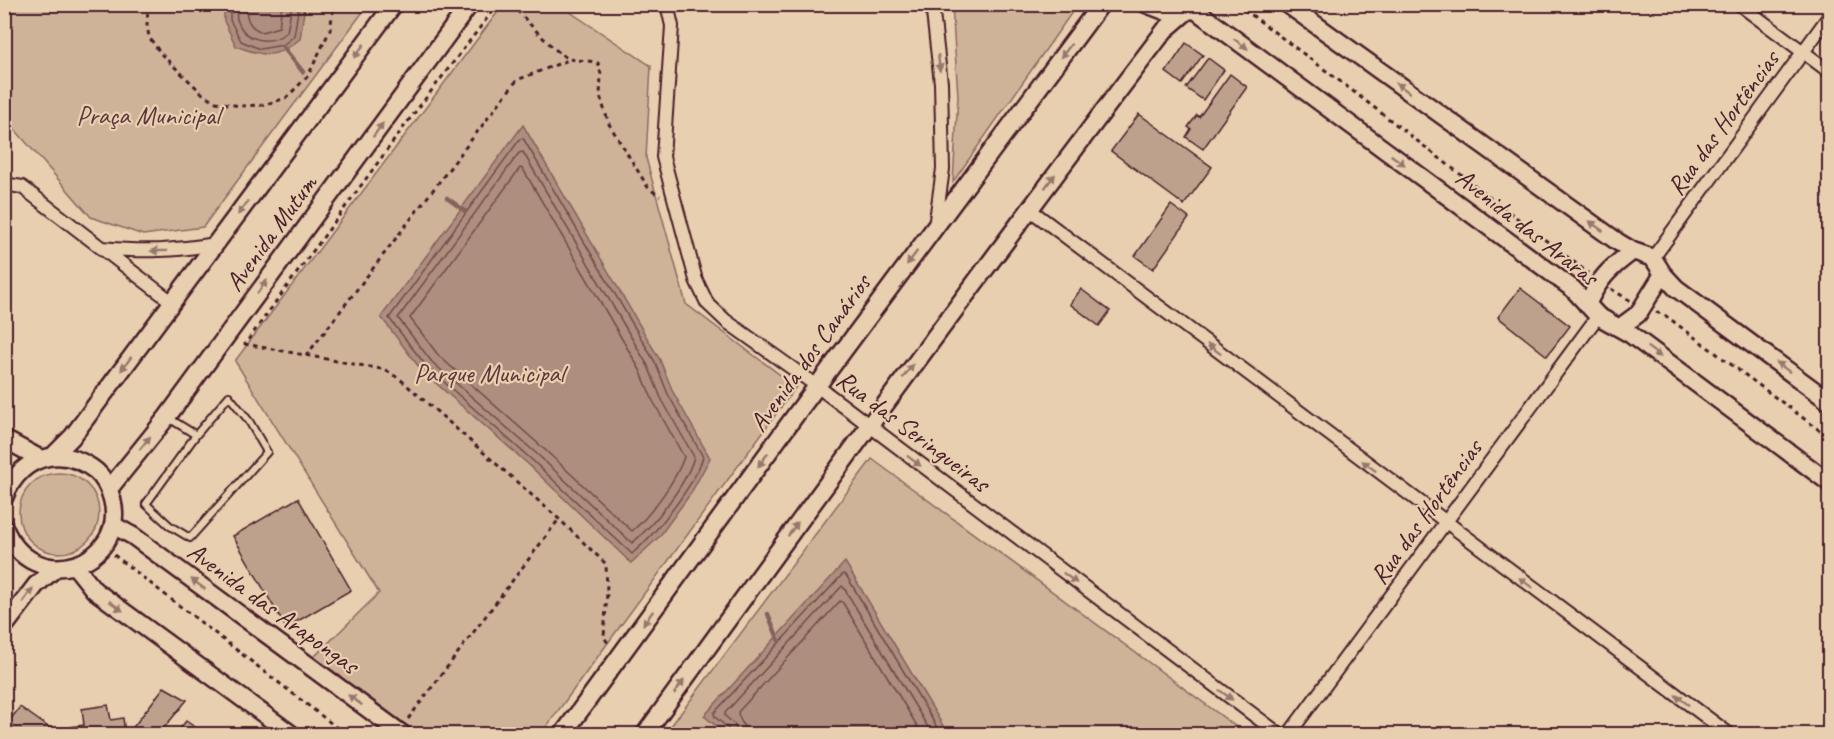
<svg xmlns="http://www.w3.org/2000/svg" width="1834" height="739" viewBox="0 0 1834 739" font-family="Caveat,sans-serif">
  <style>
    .green { fill: #ceb399; stroke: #8c6962; stroke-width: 1.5 }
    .water { fill: #ae8e7e; stroke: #86625d; stroke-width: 1.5 }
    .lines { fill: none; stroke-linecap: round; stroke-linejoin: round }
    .shore { stroke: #724b4c; stroke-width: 1.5 }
    .stream { stroke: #86625d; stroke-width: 4.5 }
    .building { fill: #bea18d; stroke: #4a1f2b; stroke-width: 1.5 }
    .lane-casing { stroke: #4a1f2b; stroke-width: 10 }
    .street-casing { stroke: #4a1f2b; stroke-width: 16 }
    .secondary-casing { stroke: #4a1f2b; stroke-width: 21 }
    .path { stroke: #4a1f2b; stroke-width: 3; stroke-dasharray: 4.5 4.5; stroke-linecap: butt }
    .lane { stroke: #e7cfaf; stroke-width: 6 }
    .street { stroke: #e7cfaf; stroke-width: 12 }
    .secondary { stroke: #e7cfaf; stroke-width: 16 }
    .oneway { fill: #98776d }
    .labels { text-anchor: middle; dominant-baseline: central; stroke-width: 4.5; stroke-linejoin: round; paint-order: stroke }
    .park-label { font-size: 26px; fill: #5e353c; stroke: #e7cfaf }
    .street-label { font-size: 26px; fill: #4a1f2b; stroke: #e7cfaf }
  </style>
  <rect width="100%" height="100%" fill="#e7cfaf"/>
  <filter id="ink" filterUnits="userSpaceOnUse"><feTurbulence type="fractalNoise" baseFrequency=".0167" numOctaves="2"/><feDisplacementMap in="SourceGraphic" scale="12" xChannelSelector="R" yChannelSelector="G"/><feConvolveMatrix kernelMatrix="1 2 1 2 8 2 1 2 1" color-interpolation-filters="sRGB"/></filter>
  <g filter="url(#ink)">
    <path class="green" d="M558,4L651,66L646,158L686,304L796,387L541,734H419L314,657L379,593L235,361L503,5Z
      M5,5H368L203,227L143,235L91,217L5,118Z
      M952,5H1077L953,182L958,96Z
      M872,459L1246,734H665Z
      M19 513a40 40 0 1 1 80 0a40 40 0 1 1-80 0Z"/>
    <path class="water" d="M224,5H305L300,39C276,59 264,57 236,46L224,21Z
      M523,125L660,360L673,392L710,458L691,493L659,537L631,563L528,464L422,371L381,317Z
      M845,562L948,734H726L704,716Z"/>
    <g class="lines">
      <path class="shore" d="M230,4V20L241,41L260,49L283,45L294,36L299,4
        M237,4C237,9 236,15 237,19C244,42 270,46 287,32L292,4
        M246,4C246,18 248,27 262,32L279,27L282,4
        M523,138L655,362L668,394L703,457C693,488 656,533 632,554L532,460L427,367L389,318L520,139Z
        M523,152L648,366L661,398L694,457C686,485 654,525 632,543L537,454L432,362L398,318L519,153Z
        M520,168L523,169L640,370L653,401L684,457C677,479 650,516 632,531L543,448L439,356L410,318Z
        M729,734L728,728L715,717L714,713L843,574L846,575L941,734
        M737,734L735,725L725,716V713L842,586L844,588L932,734
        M746,734C746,726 738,719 738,712L840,601L843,603L922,734"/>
      <path class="stream" d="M283,47L303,72
        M447,198L465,211
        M768,614L779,641"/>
    </g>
    <path class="building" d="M1186,43L1203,55L1182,84L1166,72Z
      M1208,58L1224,70L1203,100L1186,88Z
      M1230,74L1247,87L1203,149L1186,137L1191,129L1188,127L1197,115L1199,117Z
      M1139,114L1212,167L1184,205L1111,151Z
      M1171,205L1189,218L1153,269L1135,256Z
      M1520,288L1570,326L1547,356L1498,317Z
      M1081,289L1110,311L1099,326L1070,304Z
      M298,498L351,590L286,628L233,536Z
      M164,687L187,700L159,734H128Z
      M108,705L111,720L123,718L125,734H72L71,727L84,725L82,709Z
      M20,707L58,734H18L6,725Z
      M186,721L205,734H176Z"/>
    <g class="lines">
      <g class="lane-casing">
        <path id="lane" d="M229,396L249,421L267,452L190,538L170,526L146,504L196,435Z
          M167,417L196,435"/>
      </g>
      <g class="street-casing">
        <path id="street" d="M667,4L672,26L663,157L696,280L707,303L726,321L817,386L1279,734
          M932,4L941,83L943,169L935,227
          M1739,4L1830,72
          M4,184L22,187L172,302
          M1029,209L1729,734
          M101,248C144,252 174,251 216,244
          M1653,258L1830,15
          M1289,734L1598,316"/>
      </g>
      <g class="secondary-casing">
        <path id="secondary" d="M1146,4L1167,12L1189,11
          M1287,4L1618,242L1633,251L1653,258L1663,274L1676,288L1830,402
          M1194,9L1573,289L1598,316L1630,334L1830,483
          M1587,305C1599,278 1610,268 1633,251
          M1619,328L1638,314L1663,274
          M4,439L41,459
          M53,456L72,437L394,4
          M109,489L167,417L470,4
          M4,498C12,477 27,461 49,457C67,454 83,461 96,471C104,478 109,488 112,499C129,564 33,600 4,527
          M113,525L133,536L402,734
          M75,566L94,590L291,734
          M4,627L36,585L56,568
          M563,734L797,413L1101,4
          M645,734C816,498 988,262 1165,30L1187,11"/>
      </g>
      <path class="path" d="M148,4L147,25L149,37L161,54L203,94L216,102L240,106L263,105L286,98L308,76L330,30L334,4
        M498,4L409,120L245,344L386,370L401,380L559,519L606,564L607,592L604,637L610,646
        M511,4C524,17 555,54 570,59C579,61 589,60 598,63L601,74L600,96L609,124L649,189L660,196
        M1237,4L1345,85L1588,273
        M1611,289L1631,301
        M1656,312L1666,316L1830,438
        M306,356L517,80L571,59
        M114,555L345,734
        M408,719L559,519"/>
      <use href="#lane" class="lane"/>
      <use href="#street" class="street"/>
      <use href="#secondary" class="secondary"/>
    </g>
    <defs><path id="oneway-solid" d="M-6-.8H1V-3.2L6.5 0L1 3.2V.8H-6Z" transform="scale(1.5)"/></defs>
    <g class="oneway">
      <use href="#oneway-solid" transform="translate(1241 44) rotate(36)"/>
      <use href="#oneway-solid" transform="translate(359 51) rotate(127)"/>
      <use href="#oneway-solid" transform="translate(1066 51) rotate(127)"/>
      <use href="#oneway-solid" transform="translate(939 63) rotate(84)"/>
      <use href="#oneway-solid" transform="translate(1403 88) rotate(-144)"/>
      <use href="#oneway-solid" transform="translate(378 130) rotate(-54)"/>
      <use href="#oneway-solid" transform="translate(1398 160) rotate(36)"/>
      <use href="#oneway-solid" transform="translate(1050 181) rotate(-53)"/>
      <use href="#oneway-solid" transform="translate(243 208) rotate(127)"/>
      <use href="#oneway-solid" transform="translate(1596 226) rotate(-144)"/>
      <use href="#oneway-solid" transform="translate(159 251) rotate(179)"/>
      <use href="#oneway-solid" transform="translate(912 258) rotate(127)"/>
      <use href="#oneway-solid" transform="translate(262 287) rotate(-54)"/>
      <use href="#oneway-solid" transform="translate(1214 349) rotate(-143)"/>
      <use href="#oneway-solid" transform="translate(1654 352) rotate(37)"/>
      <use href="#oneway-solid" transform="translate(126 364) rotate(127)"/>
      <use href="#oneway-solid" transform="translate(1783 367) rotate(-143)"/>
      <use href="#oneway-solid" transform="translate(908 371) rotate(-53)"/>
      <use href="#oneway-solid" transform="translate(145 443) rotate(-51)"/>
      <use href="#oneway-solid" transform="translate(763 460) rotate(126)"/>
      <use href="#oneway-solid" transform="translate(914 461) rotate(37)"/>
      <use href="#oneway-solid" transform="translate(1369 466) rotate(-143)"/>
      <use href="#oneway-solid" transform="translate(793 529) rotate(-54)"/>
      <use href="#oneway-solid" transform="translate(1070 578) rotate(37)"/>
      <use href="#oneway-solid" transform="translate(1526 583) rotate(-143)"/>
      <use href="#oneway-solid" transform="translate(198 584) rotate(-144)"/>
      <use href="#oneway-solid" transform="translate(28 595) rotate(-54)"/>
      <use href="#oneway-solid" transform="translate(116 606) rotate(36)"/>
      <use href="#oneway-solid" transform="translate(648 618) rotate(126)"/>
      <use href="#oneway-solid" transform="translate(679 687) rotate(-54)"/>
      <use href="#oneway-solid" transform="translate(1226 695) rotate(37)"/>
      <use href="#oneway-solid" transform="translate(355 700) rotate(-144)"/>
      <use href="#oneway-solid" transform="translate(1682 700) rotate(-143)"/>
    </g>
  </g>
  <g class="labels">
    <g class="park-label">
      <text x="148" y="115">Praça Municipal</text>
      <text x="489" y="373">Parque Municipal</text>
    </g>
    <g class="street-label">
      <text transform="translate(1723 123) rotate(-54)">Rua das Hortências</text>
      <text transform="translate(1527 227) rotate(38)">Avenida das Araras</text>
      <text transform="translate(271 233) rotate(-54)">Avenida Mutum</text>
      <text transform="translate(810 353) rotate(-54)">Avenida dos Canários</text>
      <text transform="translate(913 431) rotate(37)">Rua das Seringueiras</text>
      <text transform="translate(1426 512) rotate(-54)">Rua das Hortências</text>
      <text transform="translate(273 608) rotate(36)">Avenida das Arapongas</text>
    </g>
  </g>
  <rect width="1834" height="739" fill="none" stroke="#e7cfaf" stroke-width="24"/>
  <rect x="12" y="12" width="1810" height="715" fill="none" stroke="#4a1f2b" stroke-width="2" filter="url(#ink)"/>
</svg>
